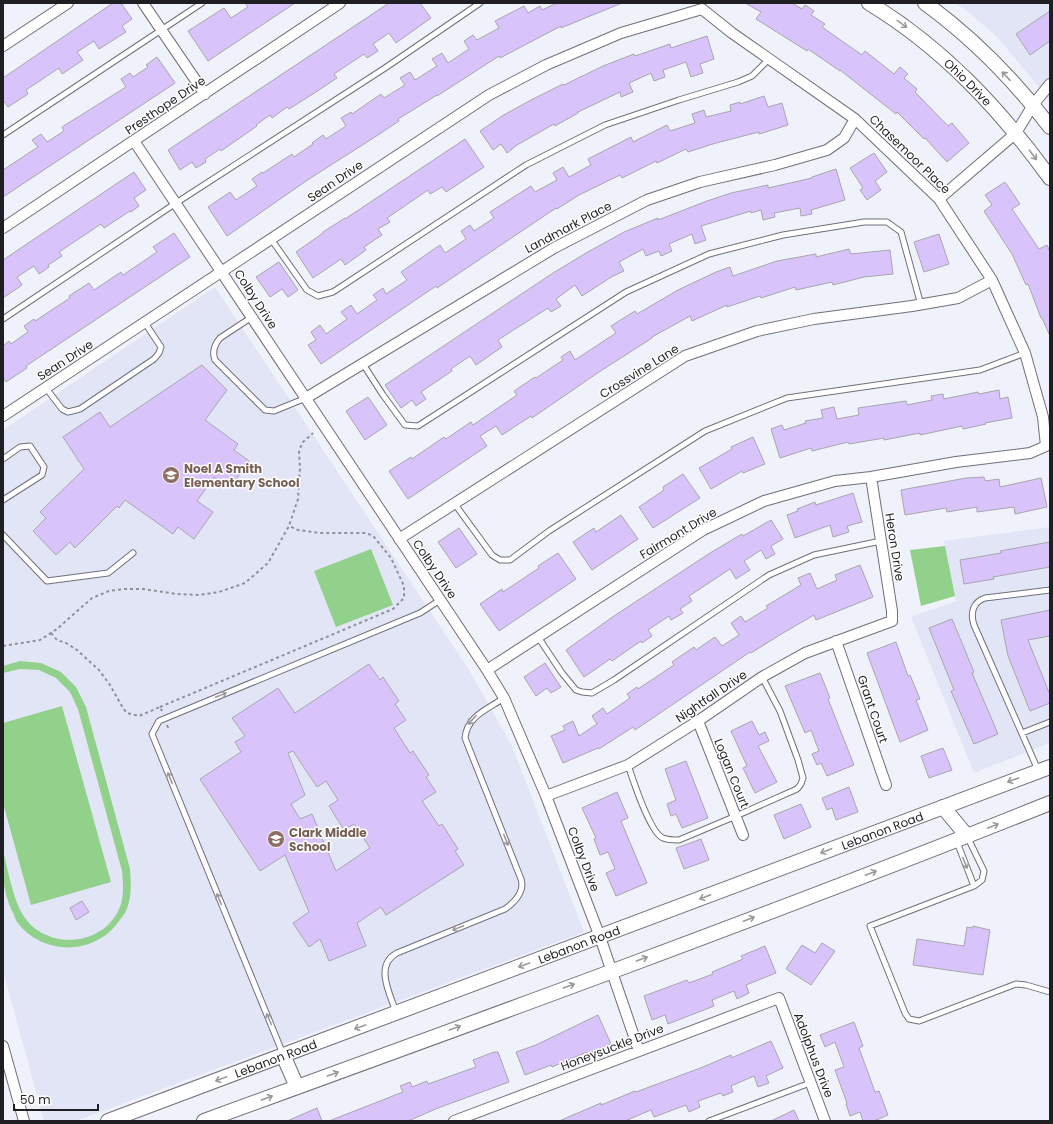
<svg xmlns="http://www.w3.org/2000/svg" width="1053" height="1124" viewBox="0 0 1053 1124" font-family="Poppins,sans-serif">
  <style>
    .built { fill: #e2e5f6 }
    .green { fill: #92d18c }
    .building { fill: #d8c4fa; stroke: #a9a6af; fill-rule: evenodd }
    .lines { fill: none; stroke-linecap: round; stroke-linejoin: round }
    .lane-casing { stroke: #6f7079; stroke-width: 7 }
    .street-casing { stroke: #6f7079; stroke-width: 12 }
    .secondary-casing { stroke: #6f7079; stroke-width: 16 }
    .path { stroke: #909198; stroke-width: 2; stroke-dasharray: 3 3; stroke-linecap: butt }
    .lane { stroke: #fff; stroke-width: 5 }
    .street { stroke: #fff; stroke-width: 10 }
    .secondary { stroke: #fff; stroke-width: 14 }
    .oneway { stroke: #9a9a9c }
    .labels { text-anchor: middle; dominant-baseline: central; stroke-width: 3; stroke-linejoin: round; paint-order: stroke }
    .street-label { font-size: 12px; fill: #1f1f23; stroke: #fff }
    .education-label { font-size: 12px; font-weight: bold; fill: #785e54; stroke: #fff; text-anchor: start }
  </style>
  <rect width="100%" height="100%" fill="#eff1fb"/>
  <path class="built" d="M955,3H1050V102L1030,76L997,37L966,10Z
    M215,287L469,670L512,746L584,932L76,1121H44L3,971V430Z
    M1050,527V743L974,773L911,617L956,601L944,541Z"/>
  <path class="green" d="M945,546L955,596L921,606L910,550Z
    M371,549L393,605L336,627L314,571Z
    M20,661L41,663L61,672L76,687L86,707L130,869C131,884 132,897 126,911C124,915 121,918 119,921C95,956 42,956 17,922C15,919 14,914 12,911C2,889 3,874 3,851C8,870 13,899 23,915C46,952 107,947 121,904C124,893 123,883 122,871L78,709L70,692L56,678L39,670L20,669L3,673V666Z
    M62,706L111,882L31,905L3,803V723Z"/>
  <path class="building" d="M113,3H121L132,19L122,26L126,32L99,49L94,41L77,52L83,60L62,74L59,68L26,90L28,94L8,107L3,100V78Z
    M245,3H295L208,61L188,31L224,8L231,18L248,7Z
    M389,3H420L431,18L396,43L389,33L373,44L378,51L367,58L364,54L334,74L337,78L316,92L289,109L287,107L272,118L270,115L256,125L257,126L221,151L220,149L205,159L206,162L196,168L192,162L180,170L168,150Z
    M557,3H622L561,28V26L500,58L499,56L437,96V95L398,119L399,121L378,135L309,179L227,236L208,207L230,192L236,200L257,186L252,179L262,172L263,173L292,154L294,157L313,144L312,143L323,135L326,139L346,126L341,118L351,112L352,114L381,94L384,98L405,85L400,78L410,72L415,80L437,66L432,59L442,53L448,63L469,49L464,41L473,35L477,40L499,28L495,21L524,6L528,13L540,6L542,10Z
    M745,3H792L802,9L805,5L814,11L811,15L825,24L822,27L862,55L865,51L894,74L900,67L908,74L904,78L917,89L915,92L948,126L952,123L969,143L947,162L925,138L924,139L897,112L896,114L840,70V71L808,49L807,51L756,19L761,12Z
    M1050,11V41L1030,55L1016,34Z
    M707,36L714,59L700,64L703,73L691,77L686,62L663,70L665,77L654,81L651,73L629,83L633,92L621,97L620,92L578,112V113L555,126L554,124L517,145L507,153L501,144L493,150L480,131L502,116L531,100L563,84L564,85L603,66L634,54L635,56L670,44L671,48Z
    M157,57L175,83L3,197V170L38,147L32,140L41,134L47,142L64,131L62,127L126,87L121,79L130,73L133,77L148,67L146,65Z
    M764,96L768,107L782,103L788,125L759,134V132L716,143L688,152L686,149L657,163L656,161L622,178L620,175L579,195L557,209L556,208L437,288L436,286L321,364L308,345L316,340L311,332L320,325L326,334L347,319L341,312L351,305L357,314L377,300L373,295L383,288L386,294L407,280L401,272L440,245L445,253L466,239L461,231L470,225L474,231L494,218L490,212L531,186L535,192L557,180L553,173L563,167L569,177L591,165L588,159L631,137L633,142L667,125L670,131L695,123L692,114L704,110L706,117L731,111L730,105L740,102V104Z
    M465,139L484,167L446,192L442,187L430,194L428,190L387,218L390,222L378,229L382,235L364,247L366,250L345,265L341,259L313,278L296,252L323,233V232L345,218V219Z
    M874,153L887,172L875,181L881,190L867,200L860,190L863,188L850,168Z
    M836,169L845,200L811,210L812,214L801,216L800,208L774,213L775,217L763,220L761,210L751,213V211L701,226L706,240L695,244L692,234L669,244L672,251L661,256L659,251L646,256L643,249L619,262L624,271L613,276L582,296L575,285L556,299L561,306L551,312L548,308L498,340L502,347L476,365L470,356L451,369L452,371L421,392L426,399L416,406L412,400L401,408L385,385L553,273L586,253L624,232L658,218V220L707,201L731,193L768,185V188L812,178V177Z
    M134,172L146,190L134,198L139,206L131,212L130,211L104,228L101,224L59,252L62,256L48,265L49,267L39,274L34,266L17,277L22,285L3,298V260Z
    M1005,182L1020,204L1012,209L1039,249L1047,245L1050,252V336L1042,318H1041L1028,284L1026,285L1012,254L984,211L992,205L985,195Z
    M174,233L190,257L26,366L27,368L6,382L3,377V346L9,341L11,344L28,332L24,326L34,319L35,321L70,298L69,296L89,283L94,290L121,272L123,275L157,252L153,247Z
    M939,234L949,264L924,272L914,242Z
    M849,249L851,254L890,250L893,274L864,277L833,285L832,282L796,290L795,287L761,298L760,296L727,307V305L692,321L690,316L652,337V338L599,372L532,418L531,416L502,435L496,426L480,436L487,446L408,499L389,471L411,457L412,459L444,437L446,439L471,422L473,425L517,395L514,391L535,377L536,378L563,360L561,357L570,351L575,360L616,333L611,326L635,311L637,314L678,290L716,272L730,267L733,276L777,261L816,254V257Z
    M279,262L298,290L288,297L282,289L270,297L256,277Z
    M202,365L227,390L205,420L238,444L234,450L249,461L230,488L214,477L197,501L213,512L194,539L178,527L173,534L125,500L119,508L117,506L75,548L70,542L56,555L33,531L46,518L40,512L84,469L63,437L100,412L110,427Z
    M999,390L1000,399L1008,397L1012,418L985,423L986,424L963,429L962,426L920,435V433L884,440V438L849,444L848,442L812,451L811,448L780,458L771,429L782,425L784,430L806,423L805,421L823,418L821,410L834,407L837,419L859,415L858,408L906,401L907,405L932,400L931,396L943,394L944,399L978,392L979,394Z
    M368,397L387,425L365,440L346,411Z
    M753,437L765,464L743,473L742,471L711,489L699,468L732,449L731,447Z
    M683,474L700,498L653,528L639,507L664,490L663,487Z
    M984,477L985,481L999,479L1000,487L1041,478L1047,507L1015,514L1014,507L977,512V507L947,512L946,508L905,515L901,490L966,478Z
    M853,493L862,522L847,526L849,532L833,537L830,525L795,538L787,515L798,511L797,509L815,502L816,505Z
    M621,515L638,539L592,570L573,542L594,528L596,532Z
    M771,520L783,539L771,546L775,554L766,559L761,550L744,561L750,570L736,579L730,569L689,596L692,601L680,609L683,613L671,620L669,616L648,630L652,636L642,643L641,641L612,661L610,659L584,677L566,650L614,616L710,553L742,534L743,536Z
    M459,528L477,554L456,568L438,542Z
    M1050,542V567L993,577L994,579L964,584L960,560L1001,553L1000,551Z
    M558,553L576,579L499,631L480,604L502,589L503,592L539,568L538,566Z
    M860,565L873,597L816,620L814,615L783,633L751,653L750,652L635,730L633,727L599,749L598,748L563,763L551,736L565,730L563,726L573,721L579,736L597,724L592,716L603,708L607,714L630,698L627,694L637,687L638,689L674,665L672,662L694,647L696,650L715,637L722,646L739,635L731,623L741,616L745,622L768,608L766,606L801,585L798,578L810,573L817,589L837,580L835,575Z
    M1050,610V636L1028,640L1050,695V703L1030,711L1008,656L1001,620Z
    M952,619L974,672L972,673L998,734L974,744L951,691L954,690L929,628Z
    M896,642L908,676L910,675L920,699L916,700L928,730L900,742L867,653Z
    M545,663L561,687L551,693L547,688L536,696L524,677Z
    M369,664L380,680L383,677L399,701L395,704L406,720L394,728L410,753L413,751L429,775L426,777L436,792L422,801L439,826L442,824L458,849L455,851L464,865L386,915L381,907L357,923L366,946L329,961L320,939L309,947L293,923L309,912L285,855L260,871L200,779L241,752L235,742L245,736L232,718L278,688L295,713ZM293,751L317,787L326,781L338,800L329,806L344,830L354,824L370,848L336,871L312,814L300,819L291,804L305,795L288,753Z
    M820,673L830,698L828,699L854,765L827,776L821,763L817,765L812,754L819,751L811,730L805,733L785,686Z
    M752,721L759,735L765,732L769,741L758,746L777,782L755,793L743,768L747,766L731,731Z
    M943,748L952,770L929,778L921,756Z
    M686,761L708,818L682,828L676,814L671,816L667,804L676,800L665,769Z
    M849,787L858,812L836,820L832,808L827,810L822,798Z
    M617,792L628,818L621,821L647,883L616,896L606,873L615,869L608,852L600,855L594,839L596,838L582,808Z
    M801,804L811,827L784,839L774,815Z
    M701,839L709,860L684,869L676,848Z
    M82,901L89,912L76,920L70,908Z
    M973,926L990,930L983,975L913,965L917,939L964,946L967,927L973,928Z
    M822,943L835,951L811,985L786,969L802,945L815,953Z
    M765,946L776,973L746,985L749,993L737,999L734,991L712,1000L714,1006L668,1024L665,1015L652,1020L644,996L687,980L689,983L713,974L712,972L743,959L741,956Z
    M598,1015L611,1044L588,1054L587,1052L552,1067L551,1065L525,1075L516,1052L536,1045Z
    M854,1022L863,1046L859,1048L875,1092L879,1091L888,1115L874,1121H863L860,1112L850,1116L846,1104L847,1103L835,1070L844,1067L835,1042L825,1047L820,1035Z
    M771,1041L783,1068L766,1076L769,1083L758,1087L754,1076L731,1086L733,1092L723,1096L721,1093L698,1101L700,1107L689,1112L686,1105L654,1117L651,1110L625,1121H559L601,1103V1105L635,1091L636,1092L703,1067L731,1055V1058Z
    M494,1052H498L509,1082L438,1108L408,1121H329L403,1092L400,1086L410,1082L412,1087L427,1081L428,1084L476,1067L473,1060Z
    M317,1108L322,1121H287Z
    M794,1110L799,1121H771Z"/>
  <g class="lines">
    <g class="lane-casing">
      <path id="lane" d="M3,135L202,3
        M271,239L307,290L318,296L333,292L526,165L605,125L679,100L738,82L752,76L769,59
        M252,317L220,338C215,344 212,352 215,360L265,410L274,411L306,398
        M3,319L176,203L385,68L480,3
        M363,364L383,395L405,425L418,426L626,292L709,254L783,235L864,222H887L901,232L921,305
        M46,388L62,409L68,412L80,409L154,359L159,353L161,347L145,323
        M3,459L20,447L30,446L44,467L42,475L3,500
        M454,503L492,555L500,560H510L549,531L705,431L787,398L980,370L1025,353
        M3,535L47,581L108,573L133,553
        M538,637L562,673L576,690L582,692L592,693L614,680L769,575L814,555L881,541
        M1022,733L1050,722
        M628,765C633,780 650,833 663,838C668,840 674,840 679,840L736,816L797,789L801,784L803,778L798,760L780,711L762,677
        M1038,770L974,625C970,613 973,602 985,598L1050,590
        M967,836L984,871L982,880L974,886L870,926L905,1013L909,1019L919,1021L1016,984L1026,985L1050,992
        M957,842L974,886
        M396,1012C390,994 374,965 397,953L505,909C515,902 525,891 521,879L465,738C467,716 488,709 504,698
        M283,1054L152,734L159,721L420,613L440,600
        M709,1121L810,1083"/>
    </g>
    <g class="street-casing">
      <path id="street" d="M143,3L205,94
        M3,46L68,3
        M134,141L487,670L504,698L546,796L600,937L639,1051
        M939,199L1016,133L1033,105L1050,84
        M3,228L340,3
        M306,398L554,248L647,200L700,182L775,165L827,150L844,138L855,119
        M3,416L489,95L546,65L621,33L702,9L732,33L855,119L939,199L992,280L1025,353L1043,417L1046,446L1030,453L956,462L871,477L835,481L764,501L703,530L487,670
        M399,539L685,356L757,331L814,319L912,306L958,298L992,280
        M836,641L886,785
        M698,721L743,835
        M546,796L628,765L698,721L762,677L805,653L892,621V611L871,477
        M3,1046L24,1121
        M454,1121L779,998L825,1121"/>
    </g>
    <g class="secondary-casing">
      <g id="secondary">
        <path id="s1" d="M869,3C943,48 1000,109 1050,178"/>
        <path d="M925,3C973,38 1015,81 1050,127"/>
        <path d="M943,807L967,836"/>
        <path d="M283,1055L297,1087"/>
        <path id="s2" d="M108,1121L1050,767"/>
        <path d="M204,1121C487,1018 770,915 1050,803"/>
      </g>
    </g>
    <path class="path" d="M51,633L57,640L66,643L77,650L99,670L110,685L123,708L127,713L139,716L160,707L162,711
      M3,646L40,640L57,629L92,598L109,591L124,589H143L177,594L199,595L219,592L245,583L268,563L289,526L298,499L300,468L299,452L302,443L313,433
      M160,707L393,609L404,598V586L391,558L374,537L367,533H320L298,530L289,526
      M167,725L169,730"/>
    <use href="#lane" class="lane"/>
    <use href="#street" class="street"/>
    <use href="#secondary" class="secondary"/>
  </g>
  <defs><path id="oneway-shaft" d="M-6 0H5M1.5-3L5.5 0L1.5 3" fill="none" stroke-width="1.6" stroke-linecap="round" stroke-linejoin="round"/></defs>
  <g class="oneway">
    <use href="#oneway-shaft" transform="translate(902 24) rotate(36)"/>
    <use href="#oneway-shaft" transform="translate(1006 76) rotate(-133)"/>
    <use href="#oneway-shaft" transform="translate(1033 155) rotate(53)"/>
    <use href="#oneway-shaft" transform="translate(221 695) rotate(-22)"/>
    <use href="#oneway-shaft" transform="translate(472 720) rotate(133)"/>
    <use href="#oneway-shaft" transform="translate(170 778) rotate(-112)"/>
    <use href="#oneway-shaft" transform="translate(1013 780) rotate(160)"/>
    <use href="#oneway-shaft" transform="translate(993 826) rotate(-22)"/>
    <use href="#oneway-shaft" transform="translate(506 840) rotate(68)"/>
    <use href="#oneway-shaft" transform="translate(826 851) rotate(159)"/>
    <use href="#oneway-shaft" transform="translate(965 863) rotate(69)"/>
    <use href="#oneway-shaft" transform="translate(871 873) rotate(-21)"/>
    <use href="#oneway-shaft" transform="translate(705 897) rotate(159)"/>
    <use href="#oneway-shaft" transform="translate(219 899) rotate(-112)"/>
    <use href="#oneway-shaft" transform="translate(749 919) rotate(-21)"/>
    <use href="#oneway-shaft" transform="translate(458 928) rotate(158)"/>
    <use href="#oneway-shaft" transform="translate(642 959) rotate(-20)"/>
    <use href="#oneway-shaft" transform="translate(524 965) rotate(160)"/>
    <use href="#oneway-shaft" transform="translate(569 986) rotate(-20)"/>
    <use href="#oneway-shaft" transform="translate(269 1019) rotate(-113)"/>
    <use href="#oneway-shaft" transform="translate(360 1027) rotate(160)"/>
    <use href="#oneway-shaft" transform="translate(455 1028) rotate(-20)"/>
    <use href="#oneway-shaft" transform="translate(333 1074) rotate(-20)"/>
    <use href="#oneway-shaft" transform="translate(221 1079) rotate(159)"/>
    <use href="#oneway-shaft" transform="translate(267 1098) rotate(-20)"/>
  </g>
  <defs>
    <g id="school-disc" transform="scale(0.9)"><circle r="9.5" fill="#8d6e63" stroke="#fff"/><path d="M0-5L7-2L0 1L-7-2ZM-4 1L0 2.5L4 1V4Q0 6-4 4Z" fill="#fff"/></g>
  </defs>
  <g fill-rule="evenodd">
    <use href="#school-disc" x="171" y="475"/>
    <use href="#school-disc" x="276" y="839"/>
  </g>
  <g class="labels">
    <g class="street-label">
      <text stroke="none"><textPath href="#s1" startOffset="127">Ohio Drive</textPath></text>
      <text transform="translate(165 105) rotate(-34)">Presthope Drive</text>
      <text transform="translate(910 154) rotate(44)">Chasemoor Place</text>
      <text transform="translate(335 181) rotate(-34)">Sean Drive</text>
      <text transform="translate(568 227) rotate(-28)">Landmark Place</text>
      <text transform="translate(256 299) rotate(57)">Colby Drive</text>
      <text transform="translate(65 360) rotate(-33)">Sean Drive</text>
      <text transform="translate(639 371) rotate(-32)">Crossvine Lane</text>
      <text transform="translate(678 533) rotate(-31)">Fairmont Drive</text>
      <text transform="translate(895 547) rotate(81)">Heron Drive</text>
      <text transform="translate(435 569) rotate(56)">Colby Drive</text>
      <text transform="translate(711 696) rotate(-34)">Nightfall Drive</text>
      <text transform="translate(873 709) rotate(71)">Grant Court</text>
      <text transform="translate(732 773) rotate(68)">Logan Court</text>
      <text stroke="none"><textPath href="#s2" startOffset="827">Lebanon Road</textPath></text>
      <text transform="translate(584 859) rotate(69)">Colby Drive</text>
      <text stroke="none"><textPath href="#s2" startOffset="503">Lebanon Road</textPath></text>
      <text transform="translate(612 1047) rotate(-21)">Honeysuckle Drive</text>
      <text transform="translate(814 1055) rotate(69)">Adolphus Drive</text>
      <text stroke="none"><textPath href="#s2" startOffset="179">Lebanon Road</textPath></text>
    </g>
    <g class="education-label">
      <text x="184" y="468">Noel A Smith<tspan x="184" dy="14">Elementary School</tspan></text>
      <text x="289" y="832">Clark Middle<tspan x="289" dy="14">School</tspan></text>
    </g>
  </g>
  <rect width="1053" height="1124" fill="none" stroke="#1f1f23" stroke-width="8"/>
  <path d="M14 1104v6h84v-6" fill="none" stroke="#1f1f23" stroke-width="2"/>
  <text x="20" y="1104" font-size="12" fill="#1f1f23" stroke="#ffffff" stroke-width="3" paint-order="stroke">50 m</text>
</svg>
